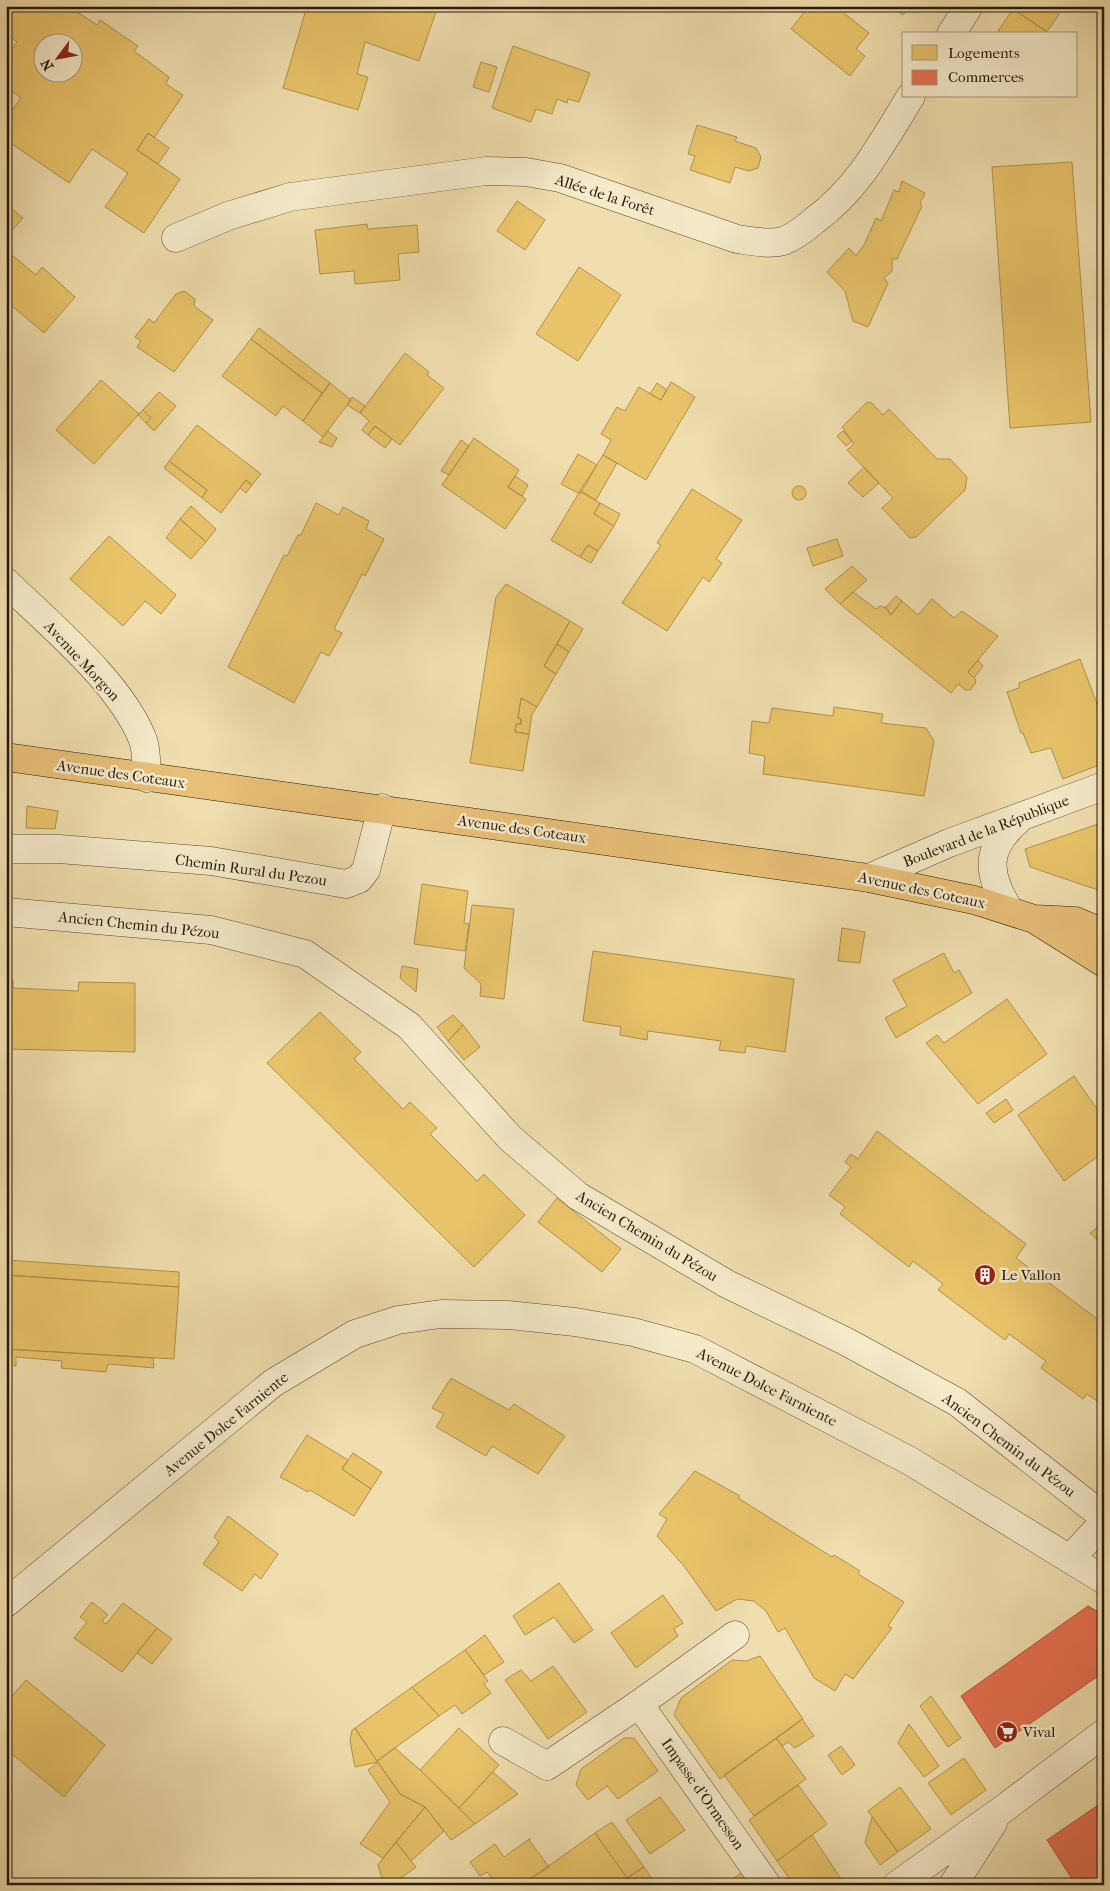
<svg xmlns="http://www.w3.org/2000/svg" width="1110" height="1891" viewBox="0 0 1110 1891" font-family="'IM FELL French Canon',serif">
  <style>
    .homes { fill: #e9c46a; stroke: #af914e; fill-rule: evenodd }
    .shops { fill: #e76f51; stroke: #ad553c }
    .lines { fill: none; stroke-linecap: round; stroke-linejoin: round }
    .minor-casing { stroke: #594a34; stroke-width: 29 }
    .major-casing { stroke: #27190c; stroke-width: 29 }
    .minor { stroke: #f5eaca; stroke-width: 28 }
    .major { stroke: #e8bf77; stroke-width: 28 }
    .labels { text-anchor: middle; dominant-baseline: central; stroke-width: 5; stroke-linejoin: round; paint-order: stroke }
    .street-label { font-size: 15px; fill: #27190c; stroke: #f5eaca }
    .poi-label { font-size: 15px; fill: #27190c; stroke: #f5eaca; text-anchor: start }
  </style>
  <rect width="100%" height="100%" fill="#f0deae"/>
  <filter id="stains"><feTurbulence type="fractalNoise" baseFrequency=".004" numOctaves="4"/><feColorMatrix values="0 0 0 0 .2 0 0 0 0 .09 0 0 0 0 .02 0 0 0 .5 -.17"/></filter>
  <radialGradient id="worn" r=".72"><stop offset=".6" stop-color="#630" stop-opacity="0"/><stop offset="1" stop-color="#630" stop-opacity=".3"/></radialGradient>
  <path class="homes" d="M9,6H68L97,25L100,20L138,46L134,51L169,77L166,84L183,95L154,138L148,133L137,150L180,179L144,233L105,207L128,173L92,149L69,183L6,140V119L21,98L6,87V57L17,42L6,34V10ZM42,42H72V72H42Z
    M307,6H438L419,61L365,42L357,74L368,77L358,110L283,88Z
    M809,6H835L869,33L856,49L865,56L850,76L791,29Z
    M891,6H910L903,15Z
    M1015,6H1054L1052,9L1059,14L1047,32L1013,9Z
    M1013,9L1047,32L1046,34H1003L998,31Z
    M513,46L590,73L579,102L568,99L567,103L557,99L552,114L536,109L531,122L492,108Z
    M481,62L497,67L489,92L473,87Z
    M697,125L737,137L735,141L756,148L761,157L758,168L749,171L735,167L730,183L690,170L695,156L688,154Z
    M148,133L169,148L158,164L137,150Z
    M1072,162L1091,422L1010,428L992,167Z
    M902,181L925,193L920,203L922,206L897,259H892V271L884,278L888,283L868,327L853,321L845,291L827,272L849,248L856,256L865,243L876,218L881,221L894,190L899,192Z
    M517,201L545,220L525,250L497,231Z
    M11,208L23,218L8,235L6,213Z
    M367,224L368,229L417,225L419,252L398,254L400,280L355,284L354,271L320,274L315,230Z
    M6,250L36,275L42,267L75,297L44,333L11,305L8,307L6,306Z
    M579,267L621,295L578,361L536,334Z
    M184,291L195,299L194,306L213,320L174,372L137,347L141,341L135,337L149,319L154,323L176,294Z
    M259,328L330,383L322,393L251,339Z
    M251,339L322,393L303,421L283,406L276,416L222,376Z
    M405,353L429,372L427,375L444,388L400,445L375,426L368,435L362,430L369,421L360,413Z
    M101,380L139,414L94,464L56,430Z
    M671,382L695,397L646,480L603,455L611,440L601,434L617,407L625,411L639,387L661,400Z
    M330,383L351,400L323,437L303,421Z
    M657,383L667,390L661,400L650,394Z
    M159,392L176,406L154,431L146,423L151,418L143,410Z
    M352,397L365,406L360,413L347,405Z
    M867,402L872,403L883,415L889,409L937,459H950L967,477L965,490L916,537L910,538L882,508L893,498L847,450L854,444L842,427Z
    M143,410L151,418L146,423L138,415Z
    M197,425L261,474L252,485L246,480L221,513L202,498L207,490L169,461Z
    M375,426L392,439L385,448L368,435Z
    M328,431L337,438L332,447L319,442Z
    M843,431L852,441L846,446L837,436Z
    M474,438L519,470L508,487L526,499L505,529L442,485Z
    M461,440L469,446L449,475L441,471Z
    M578,454L597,465L580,494L561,484Z
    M603,455L617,463L596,500L580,491Z
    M169,461L207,490L202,498L164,468Z
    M864,467L879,483L863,497L848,483Z
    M515,476L528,485L522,496L508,487Z
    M246,480L252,485L246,493L240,488Z
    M792 493a7 7 0 1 1 14 0a7 7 0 1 1-14 0Z
    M692,489L742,520L716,559L722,563L709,582L703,577L667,631L622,603L661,545L657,543Z
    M580,491L600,503L594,514L614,526L598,551L588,545L580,557L551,540Z
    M316,503L339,515L343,507L369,521L366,529L384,539L365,576L362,574L334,629L342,633L329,656L321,652L294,703L228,667L284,555L287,556L298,535H301Z
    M600,503L620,514L614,526L594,514Z
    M191,506L216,529L206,542L180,519Z
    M180,519L206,542L191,559L166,538Z
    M109,536L176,595L161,614L145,601L123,626L70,579Z
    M837,539L843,556L813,566L807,548Z
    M588,545L598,551L591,563L580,557Z
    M852,566L867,580L840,604L825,589Z
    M506,584L570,621L544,666L556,674L537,707L521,698L518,718L521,719V724H516L515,732L529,734L523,771L470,763L496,597Z
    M853,592L876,609L880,606L887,608L891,615L902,601L918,615L932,599L954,618L962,611L998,636L968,672L976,680L975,684L970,690H965L958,684L951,693L840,604Z
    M896,596L902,601L891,615L885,608Z
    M570,621L583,629L569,652L557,644Z
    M557,644L569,652L556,674L544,666Z
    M1080,659L1104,722V763L1063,779L1051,748L1031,753L1023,733H1021L1007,692L1019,688V683Z
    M978,660L983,666L974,678L968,672Z
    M521,698L537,707L532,714L529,734L515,732L516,724H521V719L518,718Z
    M834,707L883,714L881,723L926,728L934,741L924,796L763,774L765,756L749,753L752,721L769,723L772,708L833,716Z
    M27,806L58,811L55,829L26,828Z
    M1104,822V892L1030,867L1025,849Z
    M422,884L468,891L464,923L469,924L465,951L414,944Z
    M472,905L514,909L504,999L480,996L481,984L464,968Z
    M842,928L865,932L860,963L838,961Z
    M593,951L794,979L785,1052L746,1046L745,1053L719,1050L721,1041L648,1031L647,1040L620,1035L621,1027L583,1021Z
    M944,953L954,973L959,970L972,993L896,1038L885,1018L907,1006L893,980Z
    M402,966L418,969L416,992L400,978Z
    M6,980H13V988L78,991L79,982L135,983V1052L6,1049Z
    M1007,999L1047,1054L978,1104L926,1043L937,1035L944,1043Z
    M320,1012L361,1052L354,1059L403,1109L410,1102L437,1128L430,1134L477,1181L484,1174L525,1215L474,1267L267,1063Z
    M453,1015L463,1025L448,1041L437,1027Z
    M463,1025L480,1047L464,1060L448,1041Z
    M1074,1076L1104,1119V1152L1064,1181L1018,1115Z
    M1006,1099L1013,1110L994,1123L986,1113Z
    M877,1131L1026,1244L1016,1258L1104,1324V1406L1087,1394L1083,1399L1041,1368L1046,1361L1009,1334L1005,1340L938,1290L943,1284L913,1261L909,1267L840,1214L845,1207L829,1195L851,1167L845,1162L851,1154L858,1159Z
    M557,1198L621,1249L602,1272L538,1222Z
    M1104,1223V1246L1090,1233Z
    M6,1260L179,1272V1287L6,1275Z
    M6,1275L179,1287L174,1359L6,1349Z
    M6,1349L153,1358L154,1368L108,1364L106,1372L61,1368L62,1361L16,1357V1366L6,1365Z
    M451,1378L509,1410L514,1404L565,1436L538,1474L492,1446L486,1456L436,1427L444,1414L432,1408Z
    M307,1435L348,1460L342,1469L371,1489L354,1516L310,1490L308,1492L280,1477Z
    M353,1453L382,1472L371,1489L342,1469Z
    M695,1471L740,1496L738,1498L832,1557L834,1555L860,1571L858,1574L904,1602L888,1626L892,1628L853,1679L845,1674L835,1691L814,1678L785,1628L778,1632L766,1611L754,1601L737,1599L716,1611L684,1566L657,1536L667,1519L659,1514Z
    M228,1516L278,1554L261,1579L255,1574L242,1591L203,1564L219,1542L214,1537Z
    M559,1583L593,1630L574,1643L554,1617L525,1635L513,1616Z
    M663,1595L683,1623L674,1629L678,1636L636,1668L611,1633Z
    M92,1602L108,1615L102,1621L106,1624L123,1603L157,1628L122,1672L74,1638L87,1622L80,1617Z
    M157,1628L172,1639L152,1664L137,1653Z
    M485,1635L504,1662L484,1675L465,1650Z
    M465,1650L488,1681L484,1684L491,1693L462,1714L455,1705L439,1716L412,1687Z
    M760,1656L803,1719L720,1779L674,1715L681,1698L732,1660L746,1661Z
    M553,1666L587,1712L548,1739L505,1680L521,1670L531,1681Z
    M26,1680L105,1745L64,1797L6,1749V1703Z
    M412,1687L439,1716L377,1761L355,1728Z
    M931,1696L961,1738L948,1747L920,1706Z
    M802,1719L814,1736L795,1748L788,1742L782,1746L776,1738Z
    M909,1724L939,1766L924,1777L898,1743Z
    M355,1728L377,1761L378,1762L355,1767L350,1741L352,1730Z
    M459,1728L499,1765L459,1808L420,1770Z
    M624,1738H634L658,1771L618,1799L607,1786L588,1800L576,1785L581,1769Z
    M776,1738L806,1779L754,1816L724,1775Z
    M841,1746L855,1765L842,1775L828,1755Z
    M395,1748L420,1770L475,1824L451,1840L425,1807L400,1794L377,1761Z
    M964,1758L986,1790L951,1815L928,1783Z
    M378,1762L400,1794L425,1807L383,1858L360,1844L390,1802L368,1770Z
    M493,1772L518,1794L475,1824L459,1808Z
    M798,1785L827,1824L777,1861L749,1820Z
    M900,1787L931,1829L898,1852L868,1811Z
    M660,1797L685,1830L650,1854L626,1820Z
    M425,1807L444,1831L411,1861L396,1842Z
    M872,1817L898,1852L880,1865L865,1843Z
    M612,1822L644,1867L627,1878L595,1833Z
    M595,1833L627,1878L618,1885H590L589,1882L585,1885H534L530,1879Z
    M812,1835L845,1885H794L777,1861Z
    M531,1838L529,1840L549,1867L530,1879L534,1885H497L487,1872L480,1876L470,1862L495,1844L504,1857Z
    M396,1842L416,1867L391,1885H384L378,1865Z
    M644,1867L656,1885H618L627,1878Z
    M744,1871L754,1885H724Z"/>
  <path class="shops" d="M1088,1606L1104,1615V1672L995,1748L961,1696Z
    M1104,1801V1878L1094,1885H1076L1047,1840Z"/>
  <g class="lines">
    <g class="minor-casing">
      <path id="minor" d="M951,34L969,6
        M176,238L228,216L290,197L486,171L526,172L560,178L737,239C751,241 769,245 783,241C794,237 806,228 815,220C860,187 882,142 911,96
        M6,582C51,626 120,682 143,740C147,751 146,767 147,778
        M6,849H59L211,861L346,884L359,879L366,870L382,808
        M869,878L949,843L1104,786
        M1009,910C986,873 985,848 1019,819
        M6,912L211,930L305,954L409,1026L510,1138L578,1196L727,1284L845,1341L957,1402L1104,1517
        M1070,1559L1104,1522
        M6,1603L273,1383L355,1334L398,1320L441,1314L508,1315L575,1322L633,1332L695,1349L910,1461L1104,1580
        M639,1704L767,1885
        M503,1741L547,1766L639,1704L735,1635
        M897,1885L1002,1810L1104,1733
        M953,1885L993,1823"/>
    </g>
    <g class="major-casing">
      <path id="major" d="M6,757L869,878L974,900L1034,919L1104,963
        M1035,919L1075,921L1104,933"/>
    </g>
    <use href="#minor" class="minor"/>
    <use href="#major" class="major"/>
  </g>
  <defs>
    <g id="building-disc" transform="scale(1.125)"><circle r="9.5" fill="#8f2418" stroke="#f5eaca"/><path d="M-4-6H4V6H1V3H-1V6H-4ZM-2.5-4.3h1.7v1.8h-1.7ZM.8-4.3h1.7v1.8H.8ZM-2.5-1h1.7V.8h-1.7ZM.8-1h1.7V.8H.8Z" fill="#fff"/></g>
    <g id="supermarket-disc" transform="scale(1.125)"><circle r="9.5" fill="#8f2418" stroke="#f5eaca"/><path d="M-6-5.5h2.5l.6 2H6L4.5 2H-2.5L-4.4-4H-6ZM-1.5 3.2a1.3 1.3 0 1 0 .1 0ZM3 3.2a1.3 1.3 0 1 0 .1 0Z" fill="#fff"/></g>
  </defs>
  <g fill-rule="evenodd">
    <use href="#building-disc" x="985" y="1275"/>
    <use href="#supermarket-disc" x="1007" y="1732"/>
  </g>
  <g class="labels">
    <g class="street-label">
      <text transform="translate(605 195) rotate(18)">Allée de la Forêt</text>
      <text transform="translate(82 661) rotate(47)">Avenue Morgon</text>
      <text transform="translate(121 774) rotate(8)">Avenue des Coteaux</text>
      <text transform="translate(522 829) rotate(8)">Avenue des Coteaux</text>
      <text transform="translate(986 831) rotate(-21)">Boulevard de la République</text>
      <text transform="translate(251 870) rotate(8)">Chemin Rural du Pezou</text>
      <text transform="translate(922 890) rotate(12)">Avenue des Coteaux</text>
      <text transform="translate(139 925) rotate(6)">Ancien Chemin du Pézou</text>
      <text transform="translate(647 1236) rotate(31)">Ancien Chemin du Pézou</text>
      <text transform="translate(767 1387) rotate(27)">Avenue Dolce Farniente</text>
      <text transform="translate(226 1424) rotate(-39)">Avenue Dolce Farniente</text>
      <text transform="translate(1009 1445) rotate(37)">Ancien Chemin du Pézou</text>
      <text transform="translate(703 1794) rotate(55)">Impasse d'Ormesson</text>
    </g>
    <g class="poi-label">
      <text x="1001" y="1275">Le Vallon</text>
      <text x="1023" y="1732">Vival</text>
    </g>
  </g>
  <rect width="1110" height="1891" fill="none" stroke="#f0deae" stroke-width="25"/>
  <rect x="8" y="8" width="1095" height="1876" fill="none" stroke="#27190c" stroke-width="2.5"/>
  <rect x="12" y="12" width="1085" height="1866" fill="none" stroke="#27190c"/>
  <rect x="902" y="32" width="175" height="65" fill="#f5eaca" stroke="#a3967e"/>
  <rect x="912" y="45" width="25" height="15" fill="#e9c46a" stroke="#a3967e"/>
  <text x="948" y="58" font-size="15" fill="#27190c">Logements</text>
  <rect x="912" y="70" width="25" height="15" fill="#e76f51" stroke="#a3967e"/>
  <text x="948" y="82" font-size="15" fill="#27190c">Commerces</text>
  <g transform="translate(58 58) rotate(238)"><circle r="24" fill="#f5eaca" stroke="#a3967e"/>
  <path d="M0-4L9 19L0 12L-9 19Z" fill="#8f2418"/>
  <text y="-8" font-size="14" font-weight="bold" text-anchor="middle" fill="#27190c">N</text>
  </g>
  <rect width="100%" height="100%" filter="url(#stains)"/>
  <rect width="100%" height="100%" fill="url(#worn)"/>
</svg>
